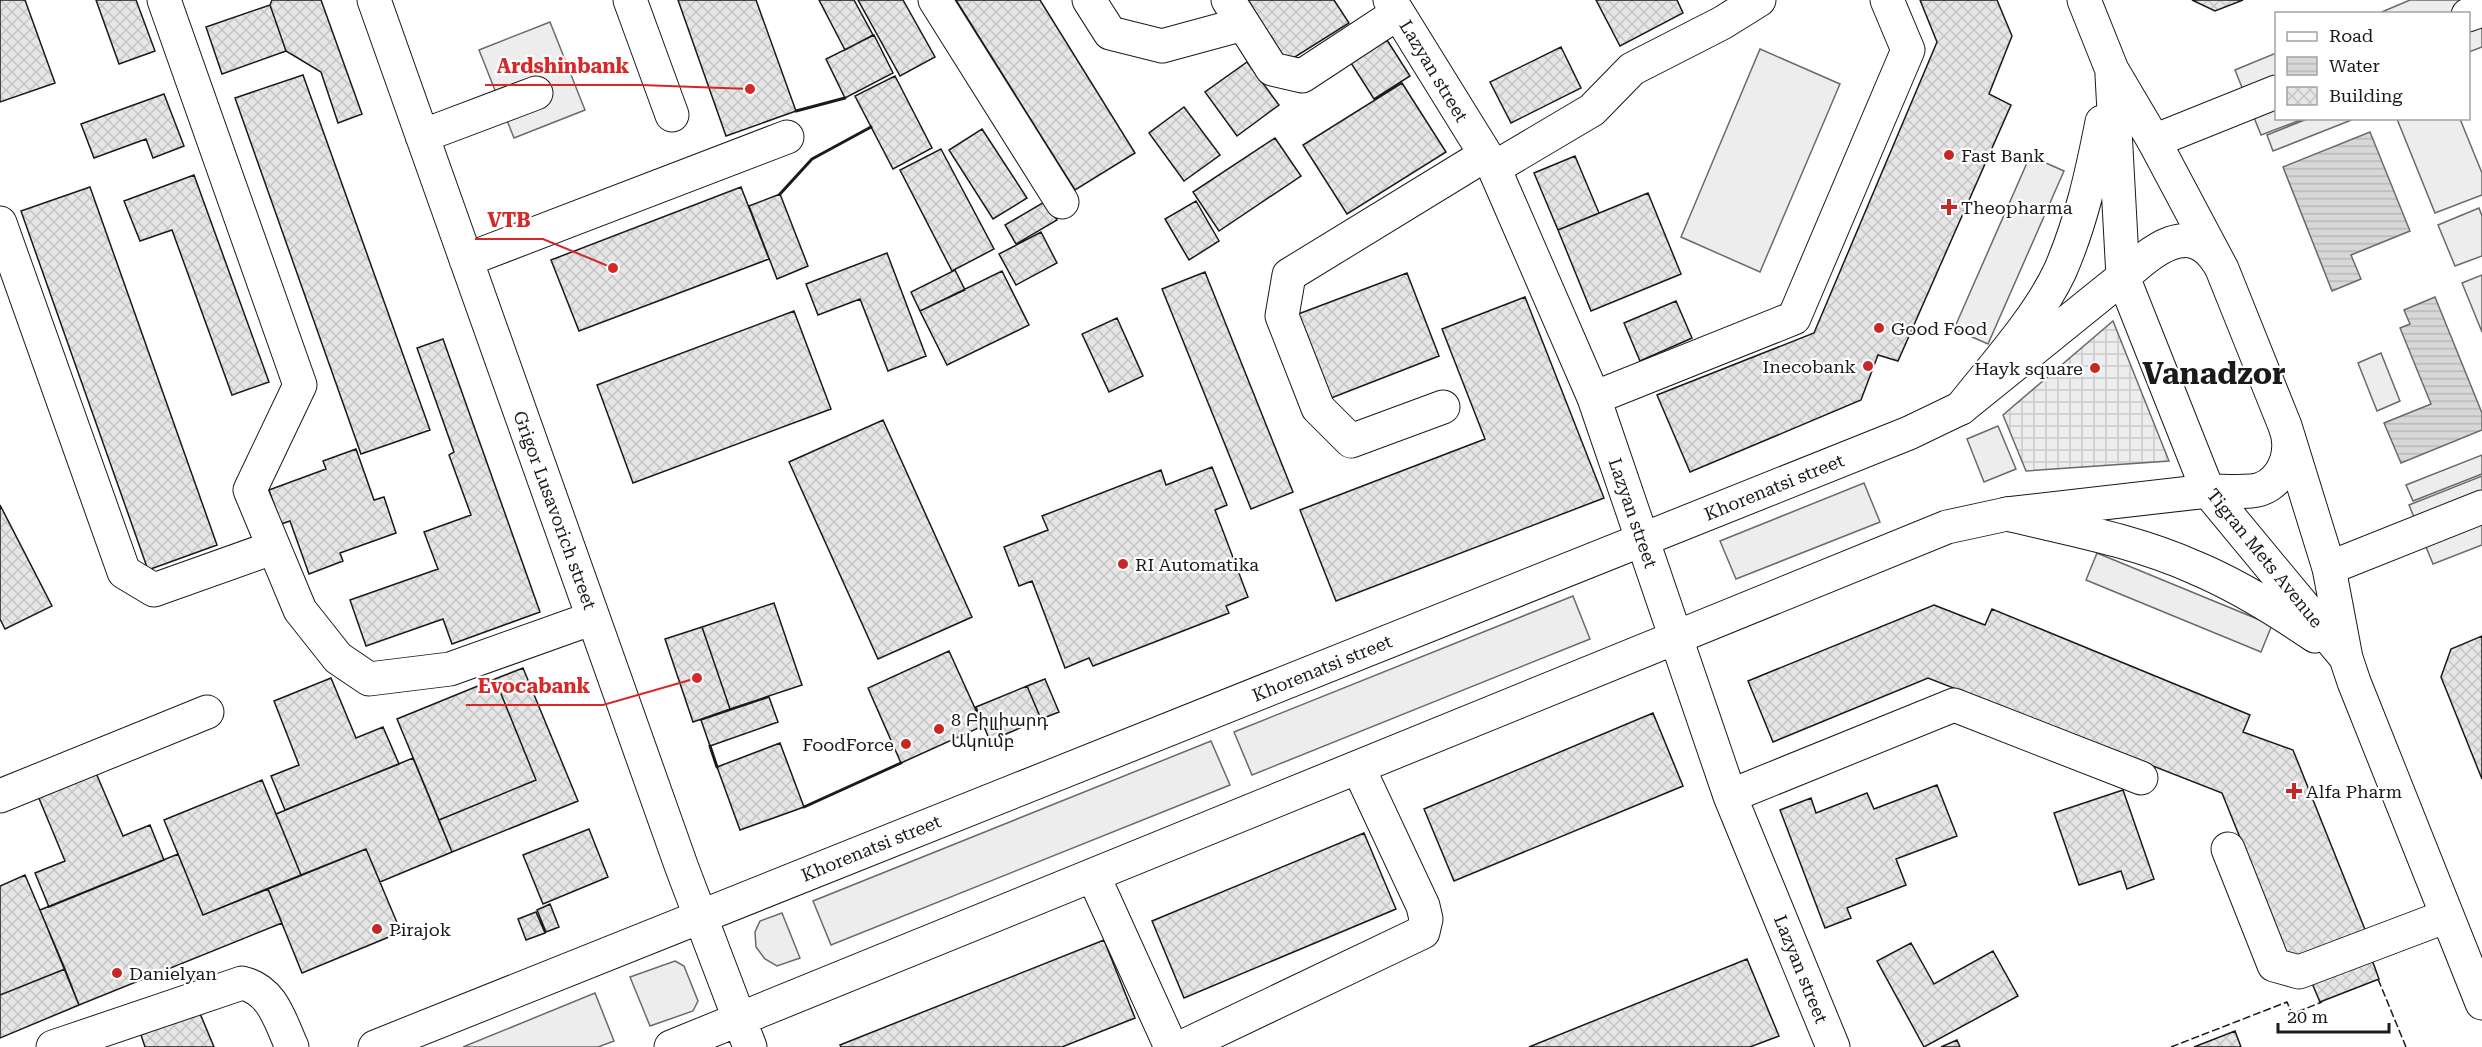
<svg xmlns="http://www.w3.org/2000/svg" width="2482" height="1047" viewBox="0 0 2482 1047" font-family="'Roboto Serif','Noto Sans Armenian',serif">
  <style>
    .built { fill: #ededed; stroke: #6a6a6a; stroke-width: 1.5 }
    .plaza { fill: url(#plaza-grid); stroke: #6a6a6a; stroke-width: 1.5 }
    .water { fill: url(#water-rules); stroke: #6a6a6a; stroke-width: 1.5 }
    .building { fill: url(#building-cross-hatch); stroke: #1a1a1a; stroke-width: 1.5 }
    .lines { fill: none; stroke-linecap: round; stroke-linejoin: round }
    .minor-casing { stroke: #1a1a1a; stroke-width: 35 }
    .major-casing { stroke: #1a1a1a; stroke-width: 35 }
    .minor { stroke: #fff; stroke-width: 33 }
    .major { stroke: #fff; stroke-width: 33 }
    .fence { stroke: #1a1a1a; stroke-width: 1.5; stroke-dasharray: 8 3; stroke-linecap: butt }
    .wall { stroke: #1a1a1a; stroke-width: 3 }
    .poi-dot { fill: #c62828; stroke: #fff; stroke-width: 2 }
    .labels { text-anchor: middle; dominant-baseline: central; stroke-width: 4.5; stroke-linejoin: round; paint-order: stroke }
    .street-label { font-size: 18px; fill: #1a1a1a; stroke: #fff }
    .poi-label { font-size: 18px; fill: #1a1a1a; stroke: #fff; text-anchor: start }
    .town-label { font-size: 30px; font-weight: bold; fill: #1a1a1a; stroke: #fff }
    .leader { fill: none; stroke: #d62828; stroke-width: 2 }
    .callout-dot { fill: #d62828; stroke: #fff; stroke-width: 2 }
    .callout-label { font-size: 20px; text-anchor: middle; font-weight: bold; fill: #d62828; stroke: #fff; stroke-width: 4.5; stroke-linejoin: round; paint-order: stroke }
  </style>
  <defs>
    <pattern id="plaza-grid" width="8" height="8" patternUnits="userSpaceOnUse" patternTransform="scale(1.5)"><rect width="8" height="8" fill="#ededed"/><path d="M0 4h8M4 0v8" fill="none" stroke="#cbcbcb"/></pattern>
    <pattern id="water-rules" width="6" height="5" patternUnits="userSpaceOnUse" patternTransform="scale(1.5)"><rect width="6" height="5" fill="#d7d7d7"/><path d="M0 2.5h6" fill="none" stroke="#b8b8b8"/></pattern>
    <pattern id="building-cross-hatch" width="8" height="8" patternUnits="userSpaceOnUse" patternTransform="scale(1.5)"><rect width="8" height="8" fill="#e6e6e6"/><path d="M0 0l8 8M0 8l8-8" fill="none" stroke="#c5c5c5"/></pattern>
  </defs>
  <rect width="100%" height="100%" fill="#fff"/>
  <path class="built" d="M2410,0H2482V47L2469,52L2468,14H2377Z
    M550,22L585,110L514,138L479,50Z
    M1760,49L1840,84L1760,272L1681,237Z
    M2276,53V118L2303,119L2261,135L2235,70Z
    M2307,119H2354L2273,151L2267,135Z
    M2397,119H2460L2482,173V195L2435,213Z
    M2030,156L2064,171L1988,344L1954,329Z
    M2479,208L2482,216V256L2455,266L2438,225Z
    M2482,275V332L2462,283Z
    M2381,353L2400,401L2377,411L2358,363Z
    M1998,426L2016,469L1984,482L1967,439Z
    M2482,455V474L2413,501L2406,485Z
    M2482,476V545L2433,564L2409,505Z
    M1864,483L1880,522L1736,579L1720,541Z
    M2097,553L2272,625L2261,652L2086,580Z
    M1573,596L1590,639L1252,775L1234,732Z
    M1211,741L1230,785L831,945L813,901Z
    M782,913L800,958L777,966L765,959L756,947L755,932L760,921Z
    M675,961L684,966L698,1001L693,1011L650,1026L630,977Z
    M595,993L614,1041L598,1047H463Z"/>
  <path class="plaza" d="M2113,321L2169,461L2026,471L2003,415Z"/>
  <path class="water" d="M2370,132L2410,231L2351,255L2361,279L2332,291L2283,167Z
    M2435,297L2482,413V430L2401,463L2384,423L2431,404L2400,328L2410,324L2404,310Z"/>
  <path class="building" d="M0,0H25L55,83L0,102Z
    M96,0H136L155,51L119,64Z
    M272,0H321L362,114L338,123L321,72L286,51L270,5Z
    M678,0H756L796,111L726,136Z
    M819,0H854L873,35L845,50Z
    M858,0H903L935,57L900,76Z
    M956,0H1040L1135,153L1075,190Z
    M1248,0H1334L1349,23L1287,62Z
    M1596,0H1677L1683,13L1620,46Z
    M1920,0H1997L2012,36L1989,94L2011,105L1898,361L1878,355L1861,400L1690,472L1657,395L1814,333L1937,42Z
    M2192,0H2243L2215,11Z
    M270,5L286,51L222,74L206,27Z
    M874,35L893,73L845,98L826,59Z
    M1387,40L1410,76L1374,99L1351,63Z
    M1561,47L1581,88L1511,123L1490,82Z
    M1247,62L1279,105L1237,136L1205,92Z
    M303,75L430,430L361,454L235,98Z
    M895,76L932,148L893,169L855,96Z
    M1402,83L1446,152L1347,214L1303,145Z
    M164,94L184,146L153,158L146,139L94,158L81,124Z
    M1184,107L1220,155L1184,181L1149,133Z
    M982,129L1027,198L993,219L949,150Z
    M1275,138L1301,176L1219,231L1193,192Z
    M941,149L994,249L952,271L900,170Z
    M1575,156L1599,213L1558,230L1534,173Z
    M194,175L269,382L232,395L172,230L140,241L124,201Z
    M90,187L217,545L148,570L21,211Z
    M741,187L769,259L579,331L551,260Z
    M1648,193L1681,274L1591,311L1558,230Z
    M780,194L808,266L777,279L749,206Z
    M1046,201L1057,220L1016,244L1005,225Z
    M1196,201L1219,241L1189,260L1165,219Z
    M1041,232L1057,263L1016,285L999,254Z
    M887,253L926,356L888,371L860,299L818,315L806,284Z
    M955,270L965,290L920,311L911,292Z
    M1002,271L1029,325L947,365L920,311Z
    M1205,272L1293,492L1251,509L1162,289Z
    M1407,273L1439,356L1326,400L1293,316Z
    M1525,297L1604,498L1336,601L1300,510L1485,439L1442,329Z
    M1676,301L1692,338L1640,361L1624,323Z
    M794,311L831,409L633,483L597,385Z
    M1117,318L1143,376L1109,392L1082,334Z
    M443,339L540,612L452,644L443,619L366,646L350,600L438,569L424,532L471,515L449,455L454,452L417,348Z
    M883,420L972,617L878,659L789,462Z
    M356,449L374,500L384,497L396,533L340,553L343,561L309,574L290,521L281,524L269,490L326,469L323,461Z
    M1212,467L1227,505L1215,510L1248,597L1226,606L1229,613L1093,666L1089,658L1065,668L1032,581L1019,586L1004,547L1048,530L1042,516L1161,470L1166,485Z
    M0,505L52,606L5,629L0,619Z
    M774,603L802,685L730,709L702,627Z
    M1934,605L1985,625L1992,609L2250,715L2243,732L2293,750L2366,932L2290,962L2222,793L1928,678L1773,742L1748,681Z
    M702,627L730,709L693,722L665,639Z
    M2482,636V779L2441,677L2451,649Z
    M949,651L983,726L901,763L868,688Z
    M523,668L578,801L452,852L439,820L536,780L495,679Z
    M331,678L356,738L383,727L399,764L285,810L271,776L299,765L274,701Z
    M495,679L536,780L439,820L397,719Z
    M1045,679L1059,712L1041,719L1027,686Z
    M1027,686L1041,719L990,741L976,707Z
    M769,697L778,722L710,746L701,720Z
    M1653,713L1683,786L1454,881L1424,809Z
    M780,743L804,807L740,830L717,767Z
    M413,758L452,852L380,882L366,849L301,875L276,814Z
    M96,773L123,836L150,825L164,860L49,907L35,873L65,861L38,796Z
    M262,780L301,875L203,915L164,820Z
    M1937,785L1957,836L1896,859L1906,885L1847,908L1851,918L1825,928L1780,810L1811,798L1816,813L1867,793L1874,809Z
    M2123,790L2154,879L2127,889L2121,871L2079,885L2054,813Z
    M589,829L608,877L543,904L523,855Z
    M1364,833L1396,909L1184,998L1152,921Z
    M366,849L401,932L302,973L268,889Z
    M178,854L203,915L268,889L282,923L79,1005L40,910Z
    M25,875L65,969L0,995V886Z
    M550,904L559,927L546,932L537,910Z
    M536,912L545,933L526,940L518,919Z
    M1104,940L1135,1018L1062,1047H841L840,1045Z
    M1911,943L1934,984L1993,951L2018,996L1924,1047L1877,961Z
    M2371,957L2379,979L2320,1002L2311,981Z
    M1747,959L1779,1036L1750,1047H1529Z
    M65,969L79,1005L0,1038V995Z
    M199,1011L214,1047H145L141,1035Z
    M2235,1031L2241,1047H2194Z
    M1957,1040L1960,1047H1941Z"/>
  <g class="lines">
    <g class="minor-casing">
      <path id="minor" d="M164,0L300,385L250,490L300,610L338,658L369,679L450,669L593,618
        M374,0L682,868L750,1047
        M630,0L672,115
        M935,0L1062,202
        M1089,0L1110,33L1162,46L1243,24
        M1228,0L1272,69L1302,76L1398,13
        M1390,0L1494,168L1594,398L1730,796L1833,1047
        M2468,15L2482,10
        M422,136L536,93
        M2154,141L2276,92
        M1494,168L1592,110L1632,69L1722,23L1759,0
        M0,223L124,572L154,590L272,548
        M466,260L787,137
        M1594,398L1794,318L1908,50L1887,0
        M1443,407L1351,441L1318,408L1282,316L1289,275L1485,155
        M2329,568L2482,507
        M0,796L207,712
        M1730,796L1954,705L2141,778
        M2228,849L2274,965L2299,972L2447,916
        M1093,875L1171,1047
        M53,1047L242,983C273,990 280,1021 292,1047
        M375,1047L1909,433L1961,408L2123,277
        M671,1047L1947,527L2007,514L2208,491
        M1182,1047L1423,932L1426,919L1423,906L1358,767"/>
    </g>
    <g class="major-casing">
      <path id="major" d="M2084,0L2112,70L2154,141L2222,269L2285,426L2329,568L2346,658L2354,682L2482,1003
        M2112,75L2123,277L2208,491L2343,654
        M2123,277C2150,253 2189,217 2218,262
        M1961,408C1994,366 2038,318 2060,271C2081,223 2092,173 2102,122
        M2208,491C2222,491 2237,492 2251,491C2278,489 2292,461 2288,437
        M2007,514C2070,529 2136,541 2196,568C2239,586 2277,610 2315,636"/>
    </g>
    <use href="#minor" class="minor"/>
    <use href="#major" class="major"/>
    <path class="fence" d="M2378,979L2406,1047
      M2171,1047L2287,1002L2292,1014L2322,1002"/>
    <path class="wall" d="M796,111L845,98
      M780,194L812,159L871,127
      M710,746L717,767
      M804,807L901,763"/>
  </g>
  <g class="poi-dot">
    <circle cx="1949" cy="155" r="6"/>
    <path d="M1946 198h6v6h6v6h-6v6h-6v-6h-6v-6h6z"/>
    <circle cx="1879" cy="328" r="6"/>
    <circle cx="1868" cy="366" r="6"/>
    <circle cx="2095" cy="368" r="6"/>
    <circle cx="1123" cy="564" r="6"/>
    <circle cx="939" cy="729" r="6"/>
    <circle cx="906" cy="744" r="6"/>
    <path d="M2291 782h6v6h6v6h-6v6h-6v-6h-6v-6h6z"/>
    <circle cx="377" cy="929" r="6"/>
    <circle cx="117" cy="973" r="6"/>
  </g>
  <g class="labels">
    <g class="street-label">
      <text transform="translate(1434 71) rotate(59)">Lazyan street</text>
      <text transform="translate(1774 487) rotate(-22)">Khorenatsi street</text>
      <text transform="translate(555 510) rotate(70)">Grigor Lusavorich street</text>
      <text transform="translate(1633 513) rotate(71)">Lazyan street</text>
      <text transform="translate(2265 558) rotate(51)">Tigran Mets Avenue</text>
      <text transform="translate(1322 668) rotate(-22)">Khorenatsi street</text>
      <text transform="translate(871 848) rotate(-22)">Khorenatsi street</text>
      <text transform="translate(1801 969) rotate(68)">Lazyan street</text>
    </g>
    <g class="poi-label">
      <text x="1961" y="155">Fast Bank</text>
      <text x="1961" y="207">Theopharma</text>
      <text x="1891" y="328">Good Food</text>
      <text x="1856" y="366" text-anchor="end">Inecobank</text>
      <text x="2083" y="368" text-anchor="end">Hayk square</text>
      <text x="1135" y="564">RI Automatika</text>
      <text x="951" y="719">8 Բիլլիարդ<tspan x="951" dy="21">Ակումբ</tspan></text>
      <text x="894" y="744" text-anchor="end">FoodForce</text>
      <text x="2306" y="791">Alfa Pharm</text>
      <text x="389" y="929">Pirajok</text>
      <text x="129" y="973">Danielyan</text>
    </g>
    <g class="town-label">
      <text x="2214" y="373">Vanadzor</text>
    </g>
  </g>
  <path class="leader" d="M750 89L641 85H485M613 268L543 239H475M697 678L603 705H466"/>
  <g class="callout-dot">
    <circle cx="750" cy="89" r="6"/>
    <circle cx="613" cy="268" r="6"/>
    <circle cx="697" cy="678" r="6"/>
  </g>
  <g class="callout-label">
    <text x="563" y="73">Ardshinbank</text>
    <text x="509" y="227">VTB</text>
    <text x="534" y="693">Evocabank</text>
  </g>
  <rect x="2275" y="12" width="195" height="108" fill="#ffffff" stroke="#a3a3a3" stroke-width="1.5"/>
  <rect x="2287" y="32" width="30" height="9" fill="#ffffff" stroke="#a3a3a3" stroke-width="1.5"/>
  <text x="2329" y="42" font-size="18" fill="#1a1a1a">Road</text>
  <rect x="2287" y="57" width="30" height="18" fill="url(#water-rules)" stroke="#a3a3a3" stroke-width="1.5"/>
  <text x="2329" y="72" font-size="18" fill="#1a1a1a">Water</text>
  <rect x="2287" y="87" width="30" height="18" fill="url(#building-cross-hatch)" stroke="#a3a3a3" stroke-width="1.5"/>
  <text x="2329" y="102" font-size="18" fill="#1a1a1a">Building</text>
  <path d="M2278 1023v9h111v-9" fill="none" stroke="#1a1a1a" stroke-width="3"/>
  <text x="2287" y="1023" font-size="18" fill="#1a1a1a" stroke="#ffffff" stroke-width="4.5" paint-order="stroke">20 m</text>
</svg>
